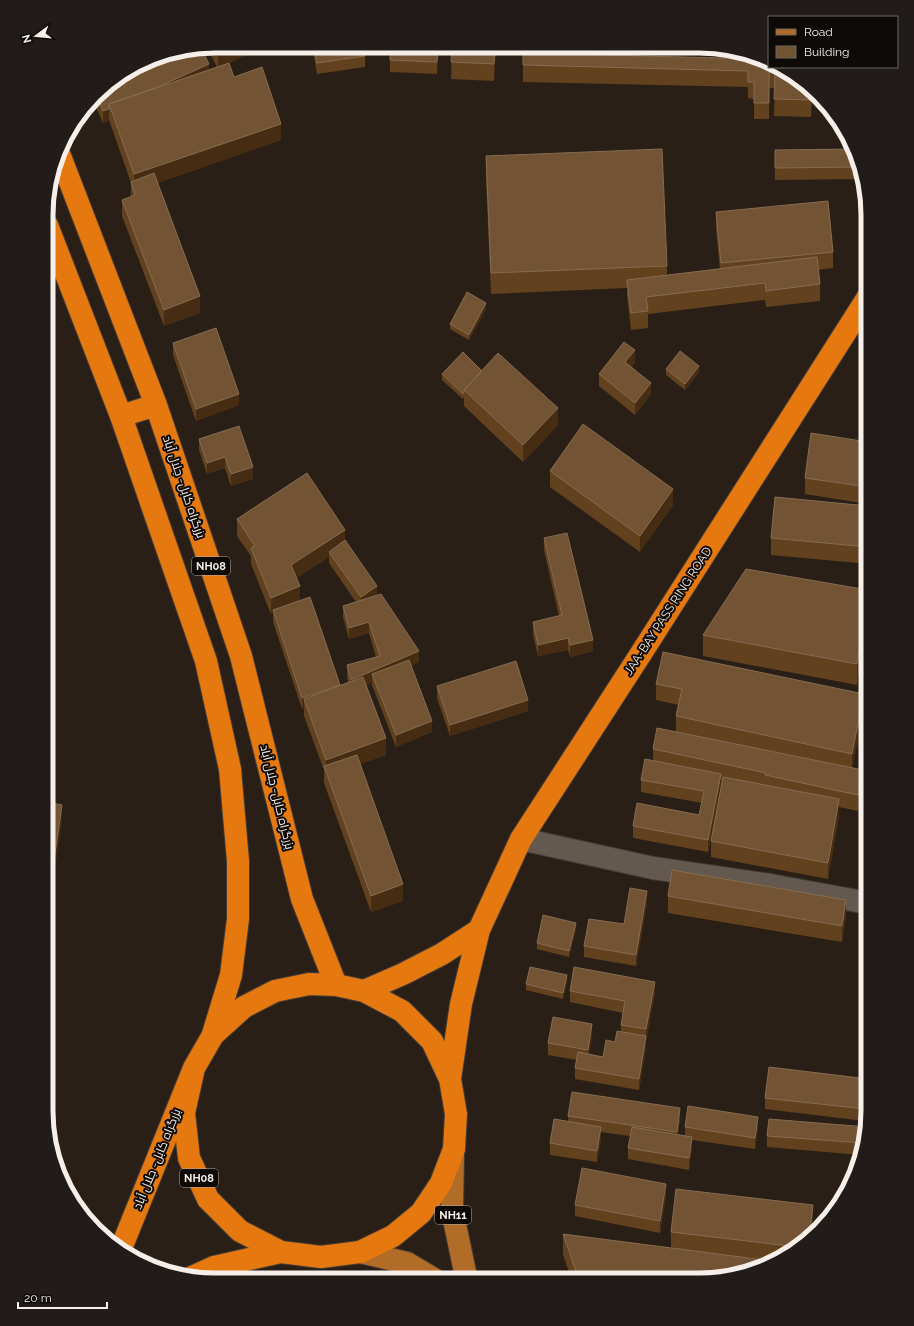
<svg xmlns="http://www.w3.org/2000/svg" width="914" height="1326" viewBox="0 0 914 1326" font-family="Raleway,Cairo,sans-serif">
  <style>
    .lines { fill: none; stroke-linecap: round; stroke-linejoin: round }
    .street-casing { stroke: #443c36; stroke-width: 24 }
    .primary-casing { stroke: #443c36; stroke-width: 24 }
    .highway-casing { stroke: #443c36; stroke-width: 24 }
    .street { stroke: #64594f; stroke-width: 22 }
    .primary { stroke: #b16c28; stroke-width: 22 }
    .highway { stroke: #e5780e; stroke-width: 22 }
    .wall { fill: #62411f; fill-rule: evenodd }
    .shaded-wall { fill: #452c13 }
    .building { fill: #725435; stroke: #876c51 }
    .labels { text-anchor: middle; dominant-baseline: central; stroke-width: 4; stroke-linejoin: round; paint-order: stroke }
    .shield { fill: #0e0a07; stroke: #b0aaa5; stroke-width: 1 }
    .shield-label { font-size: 11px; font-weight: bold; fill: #f6efe9 }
    .street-label { font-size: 12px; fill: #f6efe9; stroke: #0e0a07 }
    .rim { fill: none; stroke: #f6efe9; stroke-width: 5 }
  </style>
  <rect width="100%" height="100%" fill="#291f17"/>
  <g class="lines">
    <g class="street-casing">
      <path id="street" d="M521,839L653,868L770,885L868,903"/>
    </g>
    <g class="primary-casing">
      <path id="primary" d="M453,1155L452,1210L465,1272L468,1279
        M360,1252L407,1263L434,1279"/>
    </g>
    <g class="highway-casing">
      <path id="highway" d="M60,156L156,405L241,656L302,899L336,985
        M47,225L121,416L206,661L230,769L238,861V919L231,975L213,1034
        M121,416L156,405
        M364,991L403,974L442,954L479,930
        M450,1079L461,1004L479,930L521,839L642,652L868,297
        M120,1251L194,1068L213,1035L244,1007L275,991L309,984L336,985L364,991L402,1011L432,1041L450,1079L456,1114L454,1149L441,1183L421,1213L393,1236L360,1252L321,1257L281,1252L240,1231L208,1199L189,1158L184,1113L194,1068
        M190,1278L214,1267L281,1252"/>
    </g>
    <use href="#street" class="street"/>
    <use href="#primary" class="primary"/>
    <use href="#highway" class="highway"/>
  </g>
  <path class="wall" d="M215,46H255V51L229,63L234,77L281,140L157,183L200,313L164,326L122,216V200L131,197V183L109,120L103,123L93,100L104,88L209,70L217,67L207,47Z
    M312,46H363L365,56V67L317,74Z
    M438,47L437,74L390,72V60Z
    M452,47H496L494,81L451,79Z
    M763,59L812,93L811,117L774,116L775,88H769V119H754V99L748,98V87L523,82V65Z
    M853,149L860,179L775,180V150Z
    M486,156L667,266V275L720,269L716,229V212L833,252V268L818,270L820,284V301L766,307L765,300L648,314V328L631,330L627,296V288L491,294L486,177Z
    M486,309L469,340L450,329V324Z
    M173,343L239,405L196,421L173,355Z
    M635,362L631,367L651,394L635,415L599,386V374Z
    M666,369L699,372L685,390L666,375Z
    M482,371L558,425L523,462L464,406V397L463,399L442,380V374Z
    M199,439L253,467V479L231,486L225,468L207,474L199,450Z
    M868,442V504L805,494V478Z
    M550,471L673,505L640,552L550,487Z
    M868,506V564L771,555V538Z
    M237,519L345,541L377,595L419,662L411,666L432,732L396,747L372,685V682L366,685L386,755L360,764L403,901L371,912L324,783V770L304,716V709H302L273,622V614H271L251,564V556L237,536ZM329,557V563L356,602L343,606V617L349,639L369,633L376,657L347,665V677L348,682L340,685L300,601L296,578Z
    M544,538L593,651L570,657L568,650L538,656L533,634V622L559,616L544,550Z
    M868,590V677L858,675L857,685L703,656V635Z
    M656,684L864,711L852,768L863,787L858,811L839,807V816L828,879L711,857V841L722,780H721V786L708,852L633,838V826L699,815L702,803L641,792V780L653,761V749L676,732V716L679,705L656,700Z
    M437,686L528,711L450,736L437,698Z
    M668,896L846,916L842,942L668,913Z
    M647,903L636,966L584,957V946L624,924Z
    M576,929L569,957L537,949V943Z
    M567,981L563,999L526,990V984Z
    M570,991L655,993L646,1041V1048L639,1090L575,1079V1068L577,1060L548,1055V1043L592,1036L589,1054L603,1057L615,1042L621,1032V1025L623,1013L570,1002Z
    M868,1079L865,1121L765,1109V1098Z
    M568,1116L680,1119L678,1135L685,1136V1127L758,1128L755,1149L692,1140V1149L689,1170L628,1159V1148L630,1136L601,1132V1138L597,1162L550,1155V1143L568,1121Z
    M867,1127L861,1155L767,1147V1136Z
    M666,1196L660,1233L575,1216V1205Z
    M813,1221L810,1238L777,1261L744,1257L700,1280H572L563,1255V1234L671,1248V1232Z"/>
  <path class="shaded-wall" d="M231,46H255V51L218,69V52Z
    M495,47H496L494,81V64Z
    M209,64V76L111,108Z
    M109,109V120L103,123V111Z
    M281,124V140L134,191V174Z
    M200,296V313L164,326V310Z
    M486,303V309L469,340V335Z
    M635,350V362L625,374V362Z
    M699,366V372L685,390V384Z
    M651,383V394L635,415V403Z
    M239,394V405L196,421V409Z
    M558,408V425L523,462V445Z
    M225,457V468L207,474V463Z
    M253,467V479L231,486V474Z
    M673,489V505L640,552V536Z
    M345,530V546L329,552V557L291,582V565Z
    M300,586V603L273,610V614H271V598Z
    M377,586V598L361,609V597Z
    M369,622V633L349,639V628Z
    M568,638V650L538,656V645Z
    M593,640V651L570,657V645Z
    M419,651V662L375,681L372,674V682L351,692V680Z
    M858,654V675L857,685V664Z
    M340,685L304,699V709H302V698Z
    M864,694V711L852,770V754Z
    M528,700V711L450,736V725Z
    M432,721V732L396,747V735Z
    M49,734V751L47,772V756Z
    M386,738V755L328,776L326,773V760Z
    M863,770V787L858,811V795Z
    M721,774V786L708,852V840Z
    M839,799V816L828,879V863Z
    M62,805V821L46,932V915Z
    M403,884V901L371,912V896Z
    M647,891V903L636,966V955Z
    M846,900V916L842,942V926Z
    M576,923V929L569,957V951Z
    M567,975V981L563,999V993Z
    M655,982V993L646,1041V1029Z
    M592,1024V1036L588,1062V1050Z
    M646,1036V1048L639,1090V1079Z
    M868,1088V1099L865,1121V1109Z
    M680,1108V1119L677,1143V1132Z
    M758,1117V1128L755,1149V1138Z
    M601,1127V1138L597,1162V1151Z
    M692,1137V1149L689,1170V1158Z
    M666,1184V1196L660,1233V1221Z
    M813,1205V1221L811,1237L809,1239Z"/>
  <path class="building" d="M215,46H231L218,52Z
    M314,46H363L365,56L317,63Z
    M390,47H438L437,62L390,60Z
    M452,47H495L494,64L451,62Z
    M201,48L209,64L158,87L109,104V109L103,111L97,96L104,88L149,61L165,54Z
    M523,53L763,59L769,62V67H778L802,81L811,92V100L774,99L775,72H769V103H754V82H748V71L523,65Z
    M229,63L234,77L262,67L281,124L134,174L109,104Z
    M662,149L667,266L491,273L486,156Z
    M853,149L857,167L775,168V150Z
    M154,173L200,296L164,310L122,200L135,195L131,182Z
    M828,201L833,252L721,263L716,212Z
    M817,257L820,284L766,291L765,283L646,297L648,311L631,313L627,280Z
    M467,292L486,303L469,335L450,324Z
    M216,328L239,394L196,409L173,343Z
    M624,342L635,350L625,362L651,383L635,403L599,374Z
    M680,351L699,366L685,384L666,369Z
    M463,352L482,371L464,390V392L463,394L442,374Z
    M498,353L558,408L523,445L464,390Z
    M583,424L673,489L640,536L550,471Z
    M239,426L253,467L231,474L225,457L207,463L199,439Z
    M811,433L868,442V487L805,478Z
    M307,473L345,530L291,565L300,586L271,598L251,548L255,546L237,519Z
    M775,497L868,506V547L771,538Z
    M567,533L593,640L570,645L568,638L538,645L533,622L562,615L544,538Z
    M345,540L377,586L361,597L329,552Z
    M746,569L868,590V656L858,654L857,664L703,635Z
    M381,594L419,651L351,680L347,665L380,656L369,622L349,628L343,606Z
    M310,597L340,685L302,698L273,610Z
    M663,652L864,694L852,754L676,716L682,689L656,684Z
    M409,660L432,721L396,735L372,674Z
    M516,661L528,700L450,725L437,686Z
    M363,677L386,738L326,760L304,699Z
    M657,728L863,770L858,795L765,775L766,773L653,749Z
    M47,734H49L47,756Z
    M357,755L403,884L371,896L324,766Z
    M645,759L721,774L708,840L633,826L637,803L699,815L704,791L641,780Z
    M723,777L839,799L828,863L711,841Z
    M46,802L62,805L46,915Z
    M672,870L846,900L842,926L668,896Z
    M630,888L647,891L636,955L584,946L589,919L624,924Z
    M543,915L576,923L569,951L537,943Z
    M530,967L567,975L563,993L526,984Z
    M574,967L655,982L646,1029L621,1025L625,1001L570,991Z
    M553,1017L592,1024L588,1050L548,1043Z
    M617,1031L646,1036L639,1079L575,1068L578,1052L603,1057L606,1040L615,1042Z
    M769,1067L868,1079V1088L865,1109L765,1098Z
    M572,1092L680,1108L677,1132L568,1116Z
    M688,1106L758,1117L755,1138L685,1127Z
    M554,1119L601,1127L597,1151L550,1143Z
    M769,1119L867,1127L863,1143L767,1136Z
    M632,1127L692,1137L689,1158L628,1148Z
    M582,1168L666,1184L660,1221L575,1205Z
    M676,1189L813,1205L809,1239L798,1247L671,1232Z
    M563,1234L772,1261V1263L700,1280H659L648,1271L652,1280H579Z"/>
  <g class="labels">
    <g class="shield">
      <rect x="192" y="557" width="38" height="18" rx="3"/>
      <rect x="180" y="1169" width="38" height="18" rx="3"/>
      <rect x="435" y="1206" width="36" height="18" rx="3"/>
    </g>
    <g class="shield-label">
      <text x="211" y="566">NH08</text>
      <text x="199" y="1178">NH08</text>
      <text x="453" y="1215">NH11</text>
    </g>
    <g class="street-label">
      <text transform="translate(184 487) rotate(71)">بزرگراه کابل- جلال آباد</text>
      <text transform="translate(668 611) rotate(-57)">JAA-BAY PASS RING ROAD</text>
      <text transform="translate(277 797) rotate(76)">بزرگراه کابل- جلال آباد</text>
      <text transform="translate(157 1159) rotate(-68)">بزرگراه کابل- جلال آباد</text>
    </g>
  </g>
  <path d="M0 0H914V1326H0ZM215 53H699A162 162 0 0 1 861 215V1111A162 162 0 0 1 699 1273H215A162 162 0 0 1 53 1111V215A162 162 0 0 1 215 53Z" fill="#211c19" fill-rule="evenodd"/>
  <path class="rim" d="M215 53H699A162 162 0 0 1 861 215V1111A162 162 0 0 1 699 1273H215A162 162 0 0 1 53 1111V215A162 162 0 0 1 215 53Z"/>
  <rect x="768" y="16" width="130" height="52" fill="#0e0a07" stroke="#6b6661"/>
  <rect x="776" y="29" width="20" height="6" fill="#b16c28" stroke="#6b6661"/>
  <text x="804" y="36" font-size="12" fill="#f6efe9">Road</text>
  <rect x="776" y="46" width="20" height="12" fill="#725435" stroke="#6b6661"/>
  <text x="804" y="56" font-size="12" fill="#f6efe9">Building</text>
  <g transform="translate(36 36) rotate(254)" stroke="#0e0a07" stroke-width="3" paint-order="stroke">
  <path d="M0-3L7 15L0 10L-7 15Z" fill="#f6efe9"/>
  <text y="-6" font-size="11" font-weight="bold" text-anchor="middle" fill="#f6efe9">N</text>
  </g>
  <path d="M18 1302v6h89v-6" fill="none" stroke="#f6efe9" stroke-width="2"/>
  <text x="24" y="1302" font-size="12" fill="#f6efe9" stroke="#0e0a07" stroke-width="3" paint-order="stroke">20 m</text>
</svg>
